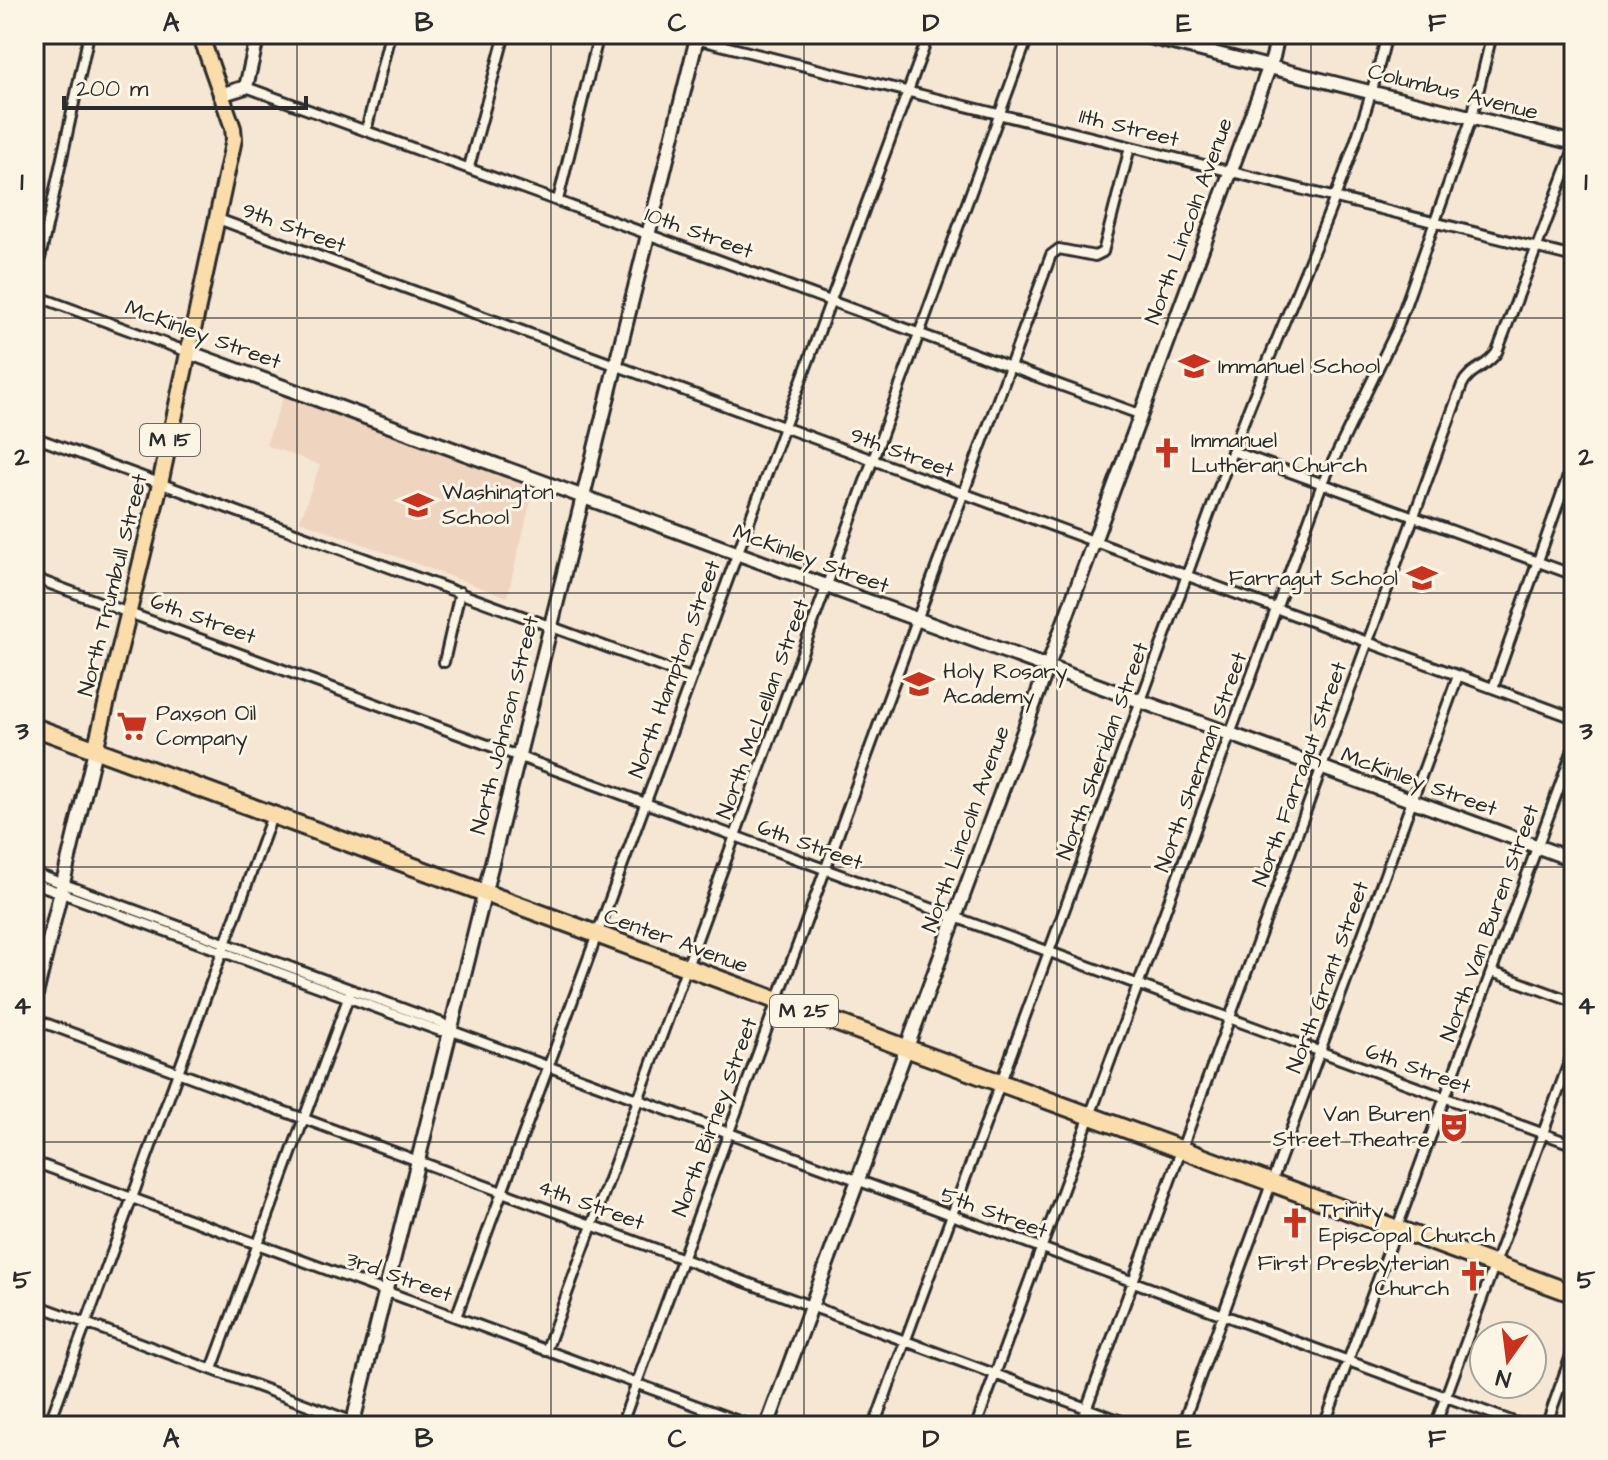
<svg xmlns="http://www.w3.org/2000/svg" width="1608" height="1460" viewBox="0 0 1608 1460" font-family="'Architects Daughter',sans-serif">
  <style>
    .built { fill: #efd4c0 }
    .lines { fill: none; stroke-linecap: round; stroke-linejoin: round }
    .street-casing { stroke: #2b2b2b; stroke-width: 14 }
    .secondary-casing { stroke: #2b2b2b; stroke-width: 18 }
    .primary-casing { stroke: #2b2b2b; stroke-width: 20 }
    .highway-casing { stroke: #2b2b2b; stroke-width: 22 }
    .street { stroke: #fcf5e5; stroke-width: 8 }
    .secondary { stroke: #fcf5e5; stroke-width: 12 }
    .primary { stroke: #faddab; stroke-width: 14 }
    .highway { stroke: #faddab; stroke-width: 16 }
    .grid { fill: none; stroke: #2b2b2b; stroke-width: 2; stroke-opacity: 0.55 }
    .labels { text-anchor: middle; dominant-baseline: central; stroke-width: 6; stroke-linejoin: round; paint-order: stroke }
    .shield { fill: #fcf5e5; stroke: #6a6863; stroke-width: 2 }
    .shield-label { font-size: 20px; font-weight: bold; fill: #2b2b2b }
    .street-label { font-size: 22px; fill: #2b2b2b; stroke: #fcf5e5 }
    .poi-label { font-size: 22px; fill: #2b2b2b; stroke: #fcf5e5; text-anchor: start }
    .neatline { fill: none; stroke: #2b2b2b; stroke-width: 3 }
    .grid-label { font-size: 26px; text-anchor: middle; font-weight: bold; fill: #2b2b2b }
  </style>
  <rect width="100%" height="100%" fill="#f6e6d4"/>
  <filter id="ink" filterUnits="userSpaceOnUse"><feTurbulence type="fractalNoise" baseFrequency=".0125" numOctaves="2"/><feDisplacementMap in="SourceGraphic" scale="16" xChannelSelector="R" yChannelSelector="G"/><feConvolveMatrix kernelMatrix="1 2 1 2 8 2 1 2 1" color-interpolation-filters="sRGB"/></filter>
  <g filter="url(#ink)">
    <path class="built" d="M284,395L534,489L507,597L300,521L320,465L266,445Z"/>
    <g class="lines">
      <g class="street-casing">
        <path id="street" d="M676,34L1574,257
          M246,87L1139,414
          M366,131L390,34
          M469,167L505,34
          M558,200L599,34
          M218,219L1574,718
          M34,286L89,34
          M34,295L188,352
          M34,437L691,678
          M1232,451L1574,575
          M34,578L1574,1145
          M444,662L460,592
          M1493,688L1574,459
          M34,873L442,1023L452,1031L1525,1426
          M34,883L440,1031H451
          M1492,972L1574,1002
          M34,1019L1135,1426
          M34,1162L752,1426
          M34,1304L365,1426
          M456,1317L929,34
          M546,1351L1029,34
          M212,1369L350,993
          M44,1426L51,1419L272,816
          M621,1426L1051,255L1059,249L1095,256L1103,252L1130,147
          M874,1426C994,1105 1111,782 1229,460C1281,318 1352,182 1387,34
          M976,1426L1322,484L1397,329L1472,117L1492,34
          M1080,1426L1462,385C1470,368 1487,368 1497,352L1574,149
          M1182,1426L1458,676
          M1324,1426L1574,747
          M1435,1426L1574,1049
          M1546,1426L1574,1347"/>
      </g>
      <g class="secondary-casing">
        <path id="secondary" d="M1137,34L1574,143
          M220,95L246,87L258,34
          M188,352L1574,860
          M34,1003L95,750
          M352,1426L698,34
          M767,1426L1273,57L1278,34"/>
      </g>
      <g class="primary-casing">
        <path id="primary" d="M95,750L160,484L234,139L233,128L200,34"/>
      </g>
      <g class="highway-casing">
        <path id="highway" d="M34,727L1574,1294"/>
      </g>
      <use href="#street" class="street"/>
      <use href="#secondary" class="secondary"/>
      <use href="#primary" class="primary"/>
      <use href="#highway" class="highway"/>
    </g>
  </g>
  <path class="grid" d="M297,34V1426M551,34V1426M804,34V1426M1057,34V1426M1311,34V1426M34,318H1574M34,593H1574M34,867H1574M34,1142H1574"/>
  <defs>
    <g id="school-bare" transform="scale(2.4)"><path d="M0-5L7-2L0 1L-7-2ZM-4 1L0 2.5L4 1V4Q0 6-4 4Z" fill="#c8321e" stroke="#fcf5e5" stroke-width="2.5" paint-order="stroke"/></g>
    <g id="church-bare" transform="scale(2.4)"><path d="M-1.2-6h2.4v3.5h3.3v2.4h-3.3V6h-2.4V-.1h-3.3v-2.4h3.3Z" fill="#c8321e" stroke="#fcf5e5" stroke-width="2.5" paint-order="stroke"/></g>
    <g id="supermarket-bare" transform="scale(2.4)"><path d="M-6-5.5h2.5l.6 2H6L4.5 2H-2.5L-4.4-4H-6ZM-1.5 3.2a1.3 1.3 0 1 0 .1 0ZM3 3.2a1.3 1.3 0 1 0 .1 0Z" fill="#c8321e" stroke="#fcf5e5" stroke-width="2.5" paint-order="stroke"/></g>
    <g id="theatre-bare" transform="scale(2.4)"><path d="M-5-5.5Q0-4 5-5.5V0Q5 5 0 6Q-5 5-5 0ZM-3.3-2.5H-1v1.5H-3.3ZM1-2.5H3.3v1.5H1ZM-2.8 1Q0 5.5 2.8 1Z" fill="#c8321e" stroke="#fcf5e5" stroke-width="2.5" paint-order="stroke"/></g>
  </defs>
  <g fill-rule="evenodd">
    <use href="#school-bare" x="1194" y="366"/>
    <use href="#church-bare" x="1167" y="453"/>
    <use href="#school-bare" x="418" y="505"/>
    <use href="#school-bare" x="1422" y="578"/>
    <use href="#school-bare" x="919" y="684"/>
    <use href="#supermarket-bare" x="132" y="726"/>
    <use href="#theatre-bare" x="1454" y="1127"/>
    <use href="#church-bare" x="1295" y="1223"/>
    <use href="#church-bare" x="1473" y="1276"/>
  </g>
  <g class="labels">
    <g class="shield">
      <rect x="140" y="424" width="60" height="32" rx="6"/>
      <rect x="770" y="995" width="68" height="32" rx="6"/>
    </g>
    <g class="shield-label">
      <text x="170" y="440">M 15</text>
      <text x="804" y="1011">M 25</text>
    </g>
    <g class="street-label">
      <text transform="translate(1453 92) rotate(14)">Columbus Avenue</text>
      <text transform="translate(1129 128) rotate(14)">11th Street</text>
      <text transform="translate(1189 221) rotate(-70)">North Lincoln Avenue</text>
      <text transform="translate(294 228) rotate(20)">9th Street</text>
      <text transform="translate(699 233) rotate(20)">10th Street</text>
      <text transform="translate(203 335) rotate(20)">McKinley Street</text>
      <text transform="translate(902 453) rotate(20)">9th Street</text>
      <text transform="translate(811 559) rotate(20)">McKinley Street</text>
      <text transform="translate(113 585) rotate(-76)">North Trumbull Street</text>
      <text transform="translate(203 619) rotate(20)">6th Street</text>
      <text transform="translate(675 669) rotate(-70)">North Hampton Street</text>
      <text transform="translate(763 709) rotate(-70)">North McLellan Street</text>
      <text transform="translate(505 725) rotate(-76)">North Johnson Street</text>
      <text transform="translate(1103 751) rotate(-70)">North Sheridan Street</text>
      <text transform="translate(1201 762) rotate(-70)">North Sherman Street</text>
      <text transform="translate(1300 774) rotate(-70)">North Farragut Street</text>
      <text transform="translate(1419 782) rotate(20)">McKinley Street</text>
      <text transform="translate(966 829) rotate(-70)">North Lincoln Avenue</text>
      <text transform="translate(810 845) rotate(20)">6th Street</text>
      <text transform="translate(1490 923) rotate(-70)">North Van Buren Street</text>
      <text transform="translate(676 941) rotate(20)">Center Avenue</text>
      <text transform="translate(1328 977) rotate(-70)">North Grant Street</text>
      <text transform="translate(1418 1069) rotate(20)">6th Street</text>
      <text transform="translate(715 1117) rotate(-70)">North Birney Street</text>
      <text transform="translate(591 1205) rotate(20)">4th Street</text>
      <text transform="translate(994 1213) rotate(20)">5th Street</text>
      <text transform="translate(399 1277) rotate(20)">3rd Street</text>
    </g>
    <g class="poi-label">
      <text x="1218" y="366">Immanuel School</text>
      <text x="1191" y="440">Immanuel<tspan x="1191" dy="25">Lutheran Church</tspan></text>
      <text x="442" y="492">Washington<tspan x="442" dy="25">School</tspan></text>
      <text x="1398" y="578" text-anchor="end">Farragut School</text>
      <text x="943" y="671">Holy Rosary<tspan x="943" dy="25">Academy</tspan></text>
      <text x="156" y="713">Paxson Oil<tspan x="156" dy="25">Company</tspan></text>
      <text x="1430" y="1114" text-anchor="end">Van Buren<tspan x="1430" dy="25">Street Theatre</tspan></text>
      <text x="1319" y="1210">Trinity<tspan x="1319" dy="25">Episcopal Church</tspan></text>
      <text x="1449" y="1263" text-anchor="end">First Presbyterian<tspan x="1449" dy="25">Church</tspan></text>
    </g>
  </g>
  <rect width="1608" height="1460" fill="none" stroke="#fcf5e5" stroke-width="88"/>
  <g transform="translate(1508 1360) rotate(194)"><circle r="38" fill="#fcf5e5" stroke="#a8a49b" stroke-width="2"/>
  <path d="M0-6L14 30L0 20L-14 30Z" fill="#c8321e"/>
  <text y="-12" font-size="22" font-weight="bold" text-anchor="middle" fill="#2b2b2b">N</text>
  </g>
  <path d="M64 96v12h242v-12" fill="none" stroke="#2b2b2b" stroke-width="4"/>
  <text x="76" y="96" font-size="24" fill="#2b2b2b" stroke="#fcf5e5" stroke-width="6" paint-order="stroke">200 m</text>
  <rect x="44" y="44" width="1520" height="1372" class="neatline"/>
  <g class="grid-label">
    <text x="171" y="31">A</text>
    <text x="424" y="31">B</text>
    <text x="677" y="31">C</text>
    <text x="931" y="31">D</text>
    <text x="1184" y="31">E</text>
    <text x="1437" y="31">F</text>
    <text x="22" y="190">1</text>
    <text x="1586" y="190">1</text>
    <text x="22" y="465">2</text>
    <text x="1586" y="465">2</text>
    <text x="22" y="739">3</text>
    <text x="1586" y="739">3</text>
    <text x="22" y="1014">4</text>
    <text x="1586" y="1014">4</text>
    <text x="22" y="1288">5</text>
    <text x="1586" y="1288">5</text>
    <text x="171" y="1447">A</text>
    <text x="424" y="1447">B</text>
    <text x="677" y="1447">C</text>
    <text x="931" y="1447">D</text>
    <text x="1184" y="1447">E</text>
    <text x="1437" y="1447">F</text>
  </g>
</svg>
